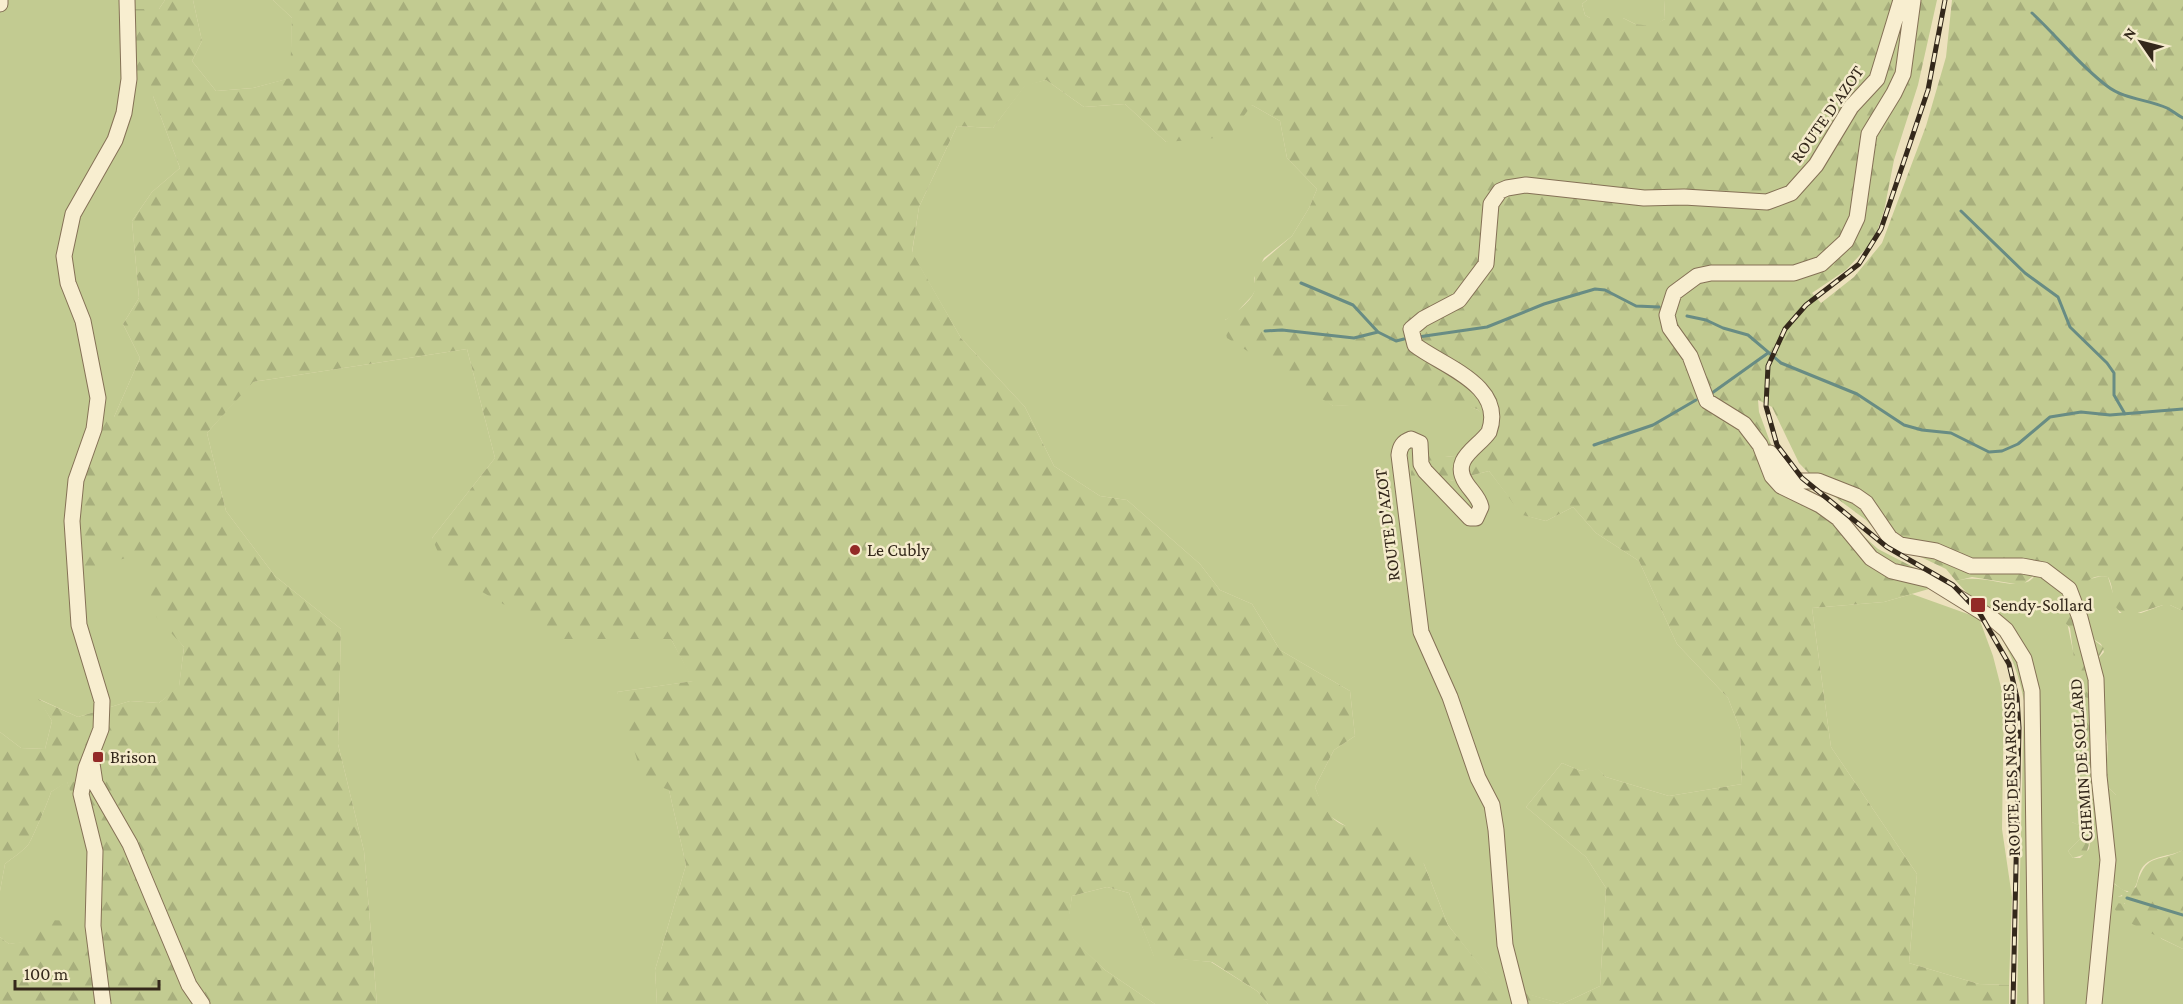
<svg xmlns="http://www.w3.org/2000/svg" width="2183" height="1004" viewBox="0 0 2183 1004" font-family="'Crimson Pro',serif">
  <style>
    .grass { fill: #c2cb91; fill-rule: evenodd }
    .forest { fill: url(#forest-firs); fill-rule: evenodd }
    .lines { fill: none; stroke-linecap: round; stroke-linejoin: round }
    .stream { stroke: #688c84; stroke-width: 3 }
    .minor-casing { stroke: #857156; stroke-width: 17 }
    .minor { stroke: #f8eed0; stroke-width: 15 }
    .rail-casing { stroke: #34281b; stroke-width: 5 }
    .rail { stroke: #f5ebcc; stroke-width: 3; stroke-dasharray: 9; stroke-linecap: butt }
    .poi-dot { fill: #932a27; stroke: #f5ebcc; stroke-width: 2 }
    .labels { text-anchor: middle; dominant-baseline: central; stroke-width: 5; stroke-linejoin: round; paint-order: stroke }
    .street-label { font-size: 18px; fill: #34281b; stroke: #f5ebcc }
    .poi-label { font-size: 18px; fill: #34281b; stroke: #f5ebcc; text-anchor: start }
  </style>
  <defs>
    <pattern id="forest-firs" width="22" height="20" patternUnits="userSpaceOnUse" patternTransform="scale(1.5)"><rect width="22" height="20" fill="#c2cb91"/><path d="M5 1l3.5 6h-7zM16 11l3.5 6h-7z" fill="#a7ae7c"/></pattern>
  </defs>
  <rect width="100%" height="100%" fill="#ede1bd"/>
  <path class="grass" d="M0,0H165L159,9L153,96L180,168L152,192L132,221L139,298L123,324L140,358L114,417L169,629L184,647L179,687L159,703L130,701L78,717L39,699L52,721L45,749L21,748L0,732Z
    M193,0H273L292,18L291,78L253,88L216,91L192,61L202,41Z
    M1587,0H1664L1665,19L1652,27L1635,24L1623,18H1590L1585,15L1582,4Z
    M1046,80L1084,107L1125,104L1166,142L1252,105L1280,121L1287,158L1317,189L1309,208L1292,236L1264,258L1254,278L1256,289L1252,296L1234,315L1225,320L1333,406C1374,404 1438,393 1476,409C1483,412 1491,422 1497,427L1474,454L1445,457L1450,481L1489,471L1523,515L1546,521L1573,507L1596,533L1639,561L1677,644L1728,698L1740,729L1742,784L1669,796L1606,777L1595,767L1581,771L1562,763L1526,807L1586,857L1606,888L1600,986L1562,1004L1495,985L1448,925L1424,864L1352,830L1325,813L1315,787L1334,750L1355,736L1350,691L1280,650L1252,604L1220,590L1200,564L1127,500L1100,496L1054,466L1025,407L961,338L912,253L919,207L957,126L993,128L1025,85Z
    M467,349L495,458L432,538L564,638L671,639L694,681L617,692L669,790L686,865L655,970L657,1004H377L364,851L338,744L341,629L275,576L226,511L207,433L252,382Z
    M2048,564C2060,572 2074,580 2089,579C2097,578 2100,575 2108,577L2119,613H2141L2163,605H2170L2183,611V850C2170,857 2151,855 2142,868C2137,875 2139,884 2132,891C2119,893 2115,880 2104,877L2109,901L2114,897L2124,896L2126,902L2123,905L2162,939L2183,949V1004H2017L2024,701C2014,647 1992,620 1956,581C1983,573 2006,589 2027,582C2035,579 2039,568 2048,564ZM2067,622L2101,644L2104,652L2097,660L2077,670ZM2080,716L2102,722C2112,741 2106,764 2106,785L2116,795L2092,832L2089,849L2080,858H2073L2068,851L2085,834V828L2072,822L2089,808L2082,775L2087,758L2078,743Z
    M1912,594L1979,618L1993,656L2004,699L2002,829L2012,897L2009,985L1979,984L1909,963L1917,874L1831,747L1812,608L1884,602Z
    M67,781L86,837L93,874L91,935L9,944L0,937V891L5,864C12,858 22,852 28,845C31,842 50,797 51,792Z
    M1107,887L1129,893L1154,956L1211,962L1257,991L1268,1004H1155L1105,970L1066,933L1072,896Z"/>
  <path class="forest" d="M165,0H193L202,41L192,61L216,91L253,88L290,78L292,18L273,0H1587L1582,4L1585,15L1590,18H1623L1635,24L1651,26L1665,19L1664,0H1937L1918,85L1894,160L1884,211L1874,240L1846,270L1812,293L1821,303L1854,277L1882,243L1926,126L1946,57L1952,0H2183V611L2170,605H2163L2128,616C2107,608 2117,593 2108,577C2095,574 2089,579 2080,588L2072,587L2060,573L2048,564L2022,585L1972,577L1956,581L1946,569L1885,540L1866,520L1823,488L1799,463L1772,407L1758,400L1759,412L1773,450L1802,486L1815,493L1878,549L1946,584L1884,602L1812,608L1831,747L1917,874L1909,963L1979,984L2009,985V1004H1268L1257,991L1212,962L1154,957L1129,893L1107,887L1072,896L1067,933L1105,970L1155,1004H657L655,970L686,865L669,790L643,780L617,692L693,681L671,639H564L446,571L432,538L495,458L467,349L253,382L207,433L226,511L275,576L341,629L338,744L364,851L377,1004H0V937L9,944L28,941V932L39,929L47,920L75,921L91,934L93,874L86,837L67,782L51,792C50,797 31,842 28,845C22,852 12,858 5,864L0,891V732L21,748L45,749L52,721L38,699L78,717L130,701L159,703L179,686L184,647L151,611L144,568L147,552L76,572L77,487L97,425L114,417L140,358L123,324L139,298L132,221L152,192L180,168L153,96L129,79V9H159ZM1046,80L1084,107L1125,104L1166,142L1228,137L1252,105L1280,121L1287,158L1317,189L1309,208L1292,236L1255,268C1254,275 1255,280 1255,287C1255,301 1232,314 1223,322L1227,338L1333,406L1450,403L1477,409L1496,427L1474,454L1445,457L1424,441L1411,472V480L1450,481L1489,471L1522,515L1546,521L1573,507L1596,533L1639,561L1677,644L1728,698L1740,729L1742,784L1669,796L1606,777L1595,766L1581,771L1562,763L1526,807L1586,857L1606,888L1600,986L1562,1004L1495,984L1448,925L1424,864L1390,825C1346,830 1333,832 1315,787L1334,750L1355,736L1350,691L1280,650L1252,604L1220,590L1200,564L1127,500L1100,496L1054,466L1025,407L961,338L912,252L919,207L957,126L993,128L1025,86Z
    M2067,600L2093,639L2104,648L2097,660L2091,696L2088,698L2082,696L2078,690L2070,628L2061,618L2062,605Z
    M2088,711L2102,722L2105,728L2109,770L2106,785L2116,795V812L2110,820L2094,829L2086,854L2073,858L2068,851L2085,834L2084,828L2072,822L2070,816L2074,810H2086L2089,807L2082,775L2087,758L2078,743L2080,716Z
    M2183,850V949L2122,919L2114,908L2117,903L2125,904L2122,895L2101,905L2092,900L2093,894L2101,886L2104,877L2097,870L2101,860L2114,884L2127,892L2136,887C2147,851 2156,864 2183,850Z"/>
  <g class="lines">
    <path class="stream" d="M2032,13C2058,37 2078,64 2107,86C2125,100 2148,99 2167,108C2173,111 2177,115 2183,118
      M1961,211L2025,273L2058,297L2070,327L2107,363L2114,373V395L2125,414
      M1301,283L1353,305L1378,332
      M1687,316L1706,320L1723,328L1748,335L1781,363L1857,394L1904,425L1922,430L1951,433L1989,452L2002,451L2018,444L2050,417L2081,412L2110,415L2183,409
      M1265,331L1282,330L1354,338L1378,332L1396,341L1404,339
      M1418,337L1487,327L1544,304L1595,289L1605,290L1636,306L1659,307
      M1712,393L1768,353
      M1594,445L1653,425L1696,400
      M2127,898L2183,915"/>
    <g class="minor-casing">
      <path id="minor" d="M1913,0L1903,74L1894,93L1869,134L1857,218L1846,241L1821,264L1794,273H1711L1697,276L1674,293L1667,315L1670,328L1690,356L1707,401L1744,424L1760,445L1772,476L1781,486L1820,505L1838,518L1871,558L1892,571L1930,580L1993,619L2006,630L2024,659L2032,691L2036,1004
        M0,4V0
        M1770,453L1789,476L1799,481H1818L1856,496L1866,503L1890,538L1900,545L1936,551L1971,566H2022L2044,570L2069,589L2080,618L2096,679L2099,776L2108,860L2094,1004
        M91,757L95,783L130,844L189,985L202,1004
        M103,1004L93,926L95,851L81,794L86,768L101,729L102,701L79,625L72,521L76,480L94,429L98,398L83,321L68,283L64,256L73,214L115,140L124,113L129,79L127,0
        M1520,1004L1505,945L1496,830L1492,805L1478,778L1450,697L1421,632L1399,455C1400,446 1403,442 1411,439L1420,443L1421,464L1425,471L1470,518H1476L1481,507C1479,497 1471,491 1466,483C1450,459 1478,448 1489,432C1506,385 1442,366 1415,345L1411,329L1423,319L1459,300L1486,264L1491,204L1500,191L1507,188L1526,185L1644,198L1684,197L1767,202L1791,193L1816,165L1851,107L1877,79L1901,0"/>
    </g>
    <use href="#minor" class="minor"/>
    <g class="rail-casing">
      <path id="rail" d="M1945,0L1928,90L1881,229L1859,264L1806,305L1785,329L1768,366L1766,406L1777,445L1802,478L1887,547L1953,585L1979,612L2009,664L2017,698L2019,728L2013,1004"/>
    </g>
    <use href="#rail" class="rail"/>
  </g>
  <g class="poi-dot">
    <circle cx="855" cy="550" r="6"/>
    <rect x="1970" y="597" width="16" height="16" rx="3"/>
    <rect x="92" y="751" width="12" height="12" rx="3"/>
  </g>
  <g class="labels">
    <g class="street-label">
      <text transform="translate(1827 114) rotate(-55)">ROUTE D'AZOT</text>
      <text transform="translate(1387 525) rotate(-97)">ROUTE D'AZOT</text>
      <text transform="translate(2081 760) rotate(-94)">CHEMIN DE SOLLARD</text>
      <text transform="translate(2011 770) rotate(-92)">ROUTE DES NARCISSES</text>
    </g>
    <g class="poi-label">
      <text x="867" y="550">Le Cubly</text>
      <text x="1992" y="605">Sendy-Sollard</text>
      <text x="110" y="757">Brison</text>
    </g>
  </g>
  <g transform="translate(2141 42) rotate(305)" stroke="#f5ebcc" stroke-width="4.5" paint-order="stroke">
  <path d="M0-4.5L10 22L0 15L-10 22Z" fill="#34281b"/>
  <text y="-9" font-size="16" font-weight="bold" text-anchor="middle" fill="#34281b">N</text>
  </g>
  <path d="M15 980v9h144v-9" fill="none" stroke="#34281b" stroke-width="3"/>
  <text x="24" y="980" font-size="18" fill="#34281b" stroke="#f5ebcc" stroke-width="4.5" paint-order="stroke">100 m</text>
</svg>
